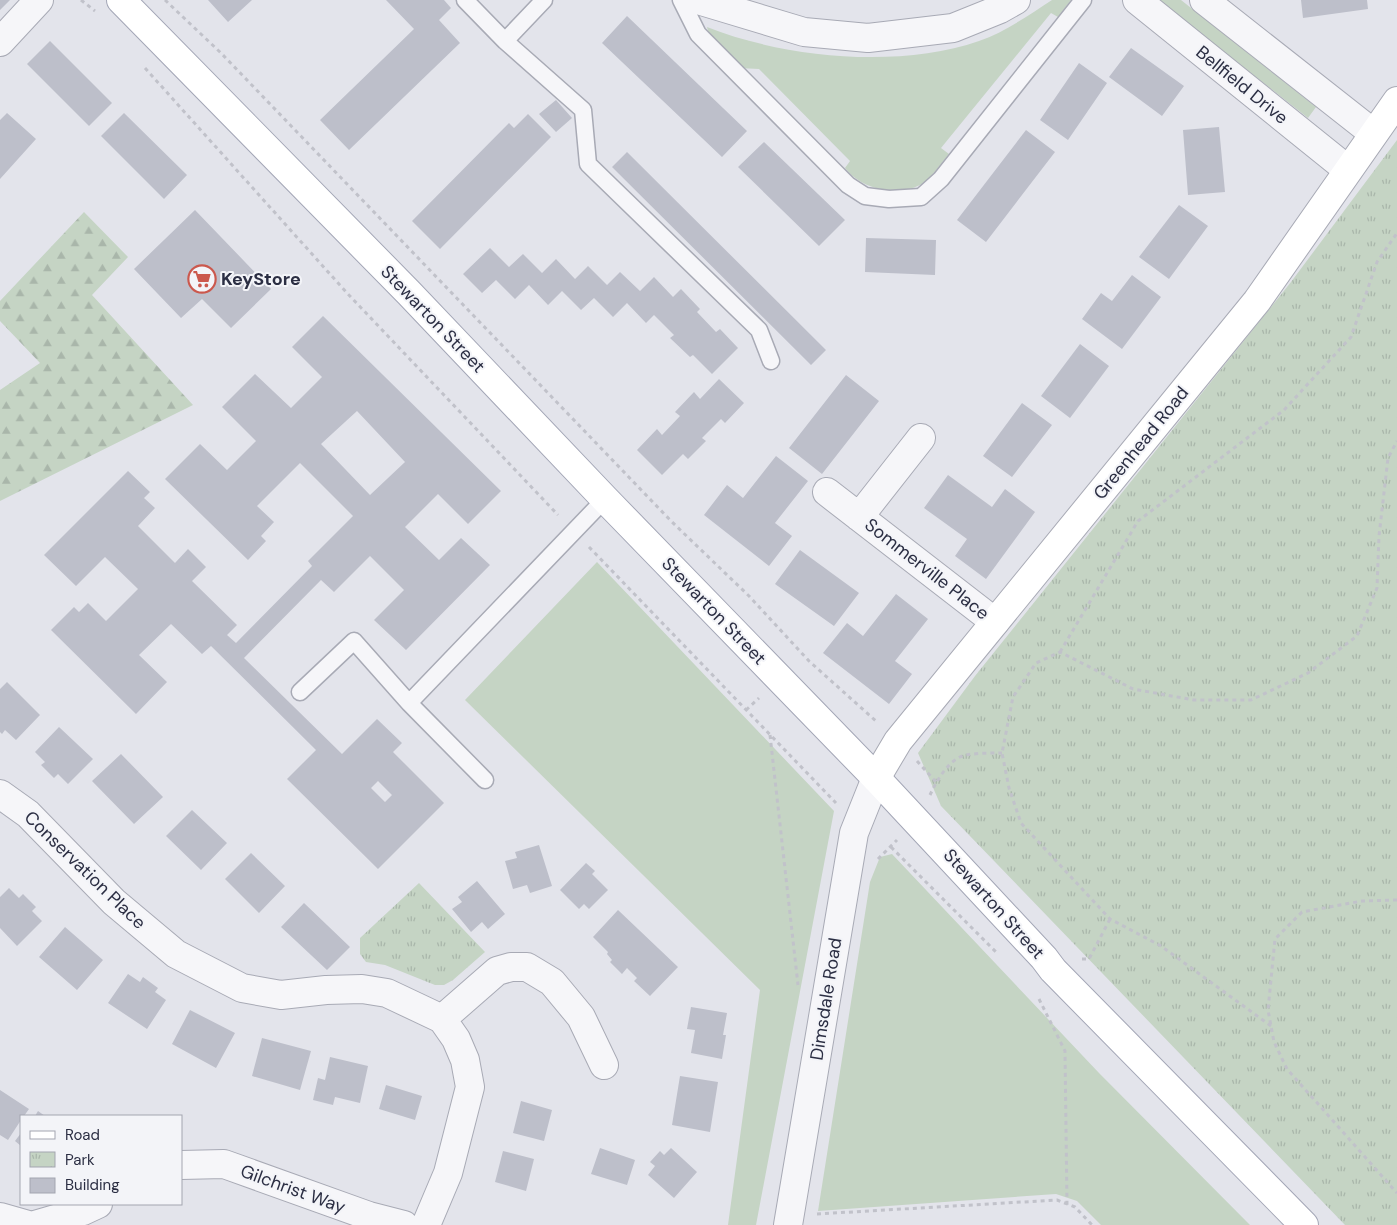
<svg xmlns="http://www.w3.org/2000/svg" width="1397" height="1225" viewBox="0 0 1397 1225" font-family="'DM Sans',sans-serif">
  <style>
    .green { fill: #c5d4c4 }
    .forest { fill: url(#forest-firs) }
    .park { fill: url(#park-tufts) }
    .building { fill: #bdbfca; fill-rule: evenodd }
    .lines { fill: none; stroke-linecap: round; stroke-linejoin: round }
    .lane-casing { stroke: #a8aab5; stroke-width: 19 }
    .street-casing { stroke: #a8aab5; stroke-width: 30 }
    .secondary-casing { stroke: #a8aab5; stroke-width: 30 }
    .primary-casing { stroke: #a3a6b6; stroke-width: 30 }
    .path { stroke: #c1c2ca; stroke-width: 3; stroke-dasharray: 4 4; stroke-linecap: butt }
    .lane { stroke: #f6f6f9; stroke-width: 16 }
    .street { stroke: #f6f6f9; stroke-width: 28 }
    .secondary { stroke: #fff; stroke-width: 28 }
    .primary { stroke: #fff; stroke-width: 28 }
    .labels { text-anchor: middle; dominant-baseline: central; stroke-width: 4; stroke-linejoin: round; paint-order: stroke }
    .street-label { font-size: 18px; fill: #2b2e43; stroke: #f3f4f8 }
    .poi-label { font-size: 18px; font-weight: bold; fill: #2b2e43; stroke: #f3f4f8; text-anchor: start }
  </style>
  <defs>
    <pattern id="forest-firs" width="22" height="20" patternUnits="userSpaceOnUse" patternTransform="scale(1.25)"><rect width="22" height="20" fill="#c5d4c4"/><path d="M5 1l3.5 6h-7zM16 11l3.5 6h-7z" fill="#a9b6aa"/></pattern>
    <pattern id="park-tufts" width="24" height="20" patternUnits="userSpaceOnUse" patternTransform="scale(1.25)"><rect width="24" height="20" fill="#c5d4c4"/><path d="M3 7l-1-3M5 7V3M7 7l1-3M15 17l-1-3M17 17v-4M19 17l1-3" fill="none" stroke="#a9b6aa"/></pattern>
  </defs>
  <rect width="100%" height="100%" fill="#e3e4eb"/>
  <path class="green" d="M1052,0H1071L1058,17L1051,13L941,148L949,154C942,162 930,180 920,185C896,197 861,189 845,168L850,161L759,69L739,68L709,35L707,27C785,58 898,69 979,41C1005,32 1029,15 1052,0Z
    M1158,0H1181L1316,107L1308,118Z
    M597,562L834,811L756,1225H728L760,990L465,700Z
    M892,854L1099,1073L1250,1225H1101L1077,1201L1056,1194L818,1211L870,882L880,857Z"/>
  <path class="forest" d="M84,212L128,257L92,295L193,405L0,501V390L40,363L0,321V301Z"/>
  <path class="park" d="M1397,140V1225H1345L941,806L918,753L975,676L1291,282Z
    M419,883L485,952L453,980L444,985H435L385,965L366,962L360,954V938Z"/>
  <path class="building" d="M0,0H10L0,10Z
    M208,0H252L228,22Z
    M386,0H444L451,8L439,20L460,43L349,150L320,120L414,29Z
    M1301,0H1367L1368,9L1303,18Z
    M627,16L747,131L722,157L602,43Z
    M50,41L112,103L89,126L27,64Z
    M1131,48L1184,86L1162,116L1109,77Z
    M1079,63L1107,83L1068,140L1040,120Z
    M556,100L572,118L556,132L539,114Z
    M7,113L36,139L0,179V120Z
    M124,113L187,175L164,199L101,136Z
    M528,114L551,137L440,249L412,221L509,123L514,128Z
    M1219,127L1225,192L1188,195L1183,130Z
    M1026,130L1055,152L986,242L957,220Z
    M764,142L845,220L819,246L738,167Z
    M627,152L826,350L811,365L612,167Z
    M1179,205L1208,226L1169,279L1139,257Z
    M195,210L271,289L231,328L202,299L181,318L134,269Z
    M866,238L936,240L935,275L865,272Z
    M490,248L509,267L523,254L542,273L556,259L575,279L588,266L607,285L620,272L640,291L654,277L673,297L681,289L700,309L697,312L716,332L720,329L738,348L712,374L693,355L690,357L670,338L674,335L654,315L646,323L627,303L613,317L594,298L581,310L562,291L548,305L529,285L515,299L496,280L482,293L463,274Z
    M1132,275L1161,297L1122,349L1082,319L1101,293L1112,301Z
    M323,316L501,491L468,524L438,494L405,527L439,560L461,538L490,565L406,650L374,620L404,590L370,556L334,592L321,580L244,658L342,754L377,719L402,743L393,752L444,803L378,869L287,779L316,750L211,646L202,654L171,624L139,655L167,682L136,714L51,630L74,607L79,612L88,603L106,621L138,589L105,557L76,586L44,555L128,471L150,492L144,498L155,508L138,526L175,563L188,549L206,567L192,581L237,625L227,635L236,643L312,566L308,561L353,516L300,463L257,506L274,522L261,536L266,541L248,560L165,479L200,444L227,470L256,441L222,407L255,374L291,408L322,377L292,347ZM357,411L405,462L370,495L321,444ZM378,781L392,795L385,802L371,788Z
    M1080,344L1109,366L1070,418L1041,396Z
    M846,375L879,401L822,474L789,448Z
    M719,379L744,403L725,423L721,419L702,438L706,441L688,459L683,454L662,475L637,450L657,429L662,435L680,416L675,412L694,392L700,399Z
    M1022,403L1052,425L1012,477L983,456Z
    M776,456L808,481L775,523L792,536L769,566L704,515L727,485L743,498Z
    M948,475L992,507L1005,489L1035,512L986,579L955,556L967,539L924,508Z
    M800,550L859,593L834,626L775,584Z
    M896,594L928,619L895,661L912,674L889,704L823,653L847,623L863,636Z
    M7,682L40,715L16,740L5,730L2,734L0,732V689Z
    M59,727L93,759L68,784L58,774L54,778L41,765L45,762L35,752Z
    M121,754L163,797L134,824L92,781Z
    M192,810L227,843L201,870L166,836Z
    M539,845L552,886L530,893L527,885L513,889L505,861L517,858L515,852Z
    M251,853L285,886L259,913L225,879Z
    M586,863L595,871L592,874L608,890L589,909L584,904L579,909L560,890Z
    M477,881L505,914L488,929L482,922L471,932L452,909L462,902L458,897Z
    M9,888L19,898L23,894L36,907L32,911L42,921L17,946L0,928V897Z
    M304,903L350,947L327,970L281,927Z
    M618,910L678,967L650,996L634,981L637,978L627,968L622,974L610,962L612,960L607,954L608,952L593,937Z
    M65,927L103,960L77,990L39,957Z
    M128,974L140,982L143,977L158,988L155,992L166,1000L147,1029L108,1003Z
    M691,1007L727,1013L723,1035H726L722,1059L691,1053L695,1030L687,1029Z
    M190,1010L235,1033L216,1068L172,1044Z
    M262,1038L311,1051L300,1090L252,1076Z
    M330,1057L368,1066L360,1103L335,1097L333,1105L313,1100L318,1078L325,1080Z
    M680,1076L718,1082L710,1132L672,1125Z
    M386,1085L422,1096L415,1120L379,1109Z
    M0,1090L29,1109L24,1116H21V1120L8,1140L0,1135Z
    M521,1101L552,1110L544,1141L513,1133Z
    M38,1111L45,1116H35Z
    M21,1133V1146L15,1141Z
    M600,1148L635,1160L627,1185L591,1174Z
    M671,1148L697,1172L674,1198L648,1175L655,1166L650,1162L660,1151L664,1155Z
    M503,1151L534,1159L526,1191L495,1182Z"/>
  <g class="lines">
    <g class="lane-casing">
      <path id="lane" d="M465,0L505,41L583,110L588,164L759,330L771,361
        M681,0L698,34L848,185L865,196L889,199L921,197L941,179L1083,0
        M505,41L544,0
        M300,692L354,641L409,703L485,780
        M409,703L605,499"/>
    </g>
    <g class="street-casing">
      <path id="street" d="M698,0L804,32L868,38L953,28L1000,9L1016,0
        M1137,0L1348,170
        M1204,0L1373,133
        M0,42L39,0
        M827,492L995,622
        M859,517L921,438
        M0,794L28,814L114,902L176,954L242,988L281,995L326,990L362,989L387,993L442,1019L456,1039L465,1060L470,1087L448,1173L426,1225
        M442,1019L497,971L511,967H527L552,982L581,1017L604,1065
        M181,1165L224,1164L369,1216L404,1225
        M0,1217L28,1225
        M35,1225L83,1211L98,1204
        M788,1225L854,833L876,778"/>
    </g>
    <g class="secondary-casing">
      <path id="secondary" d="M876,778L898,741L1257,301L1397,101"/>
    </g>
    <g class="primary-casing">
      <path id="primary" d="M121,0L409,293L605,499L876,778L1044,958L1053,970L1304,1225"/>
    </g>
    <path class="path" d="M81,0L95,11
      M165,0L221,53L672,522L749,596L809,661L877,722
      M145,68L347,293L558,515
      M589,547L836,803
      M1060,652L1138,521L1284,410L1351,337L1377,262L1397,233
      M746,710L759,698
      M770,735L798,985
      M917,761L936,782
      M930,795C936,782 949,758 966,755C977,753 990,753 1002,753
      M891,847L998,954
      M878,859L897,840
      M1397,900L1362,901L1302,912L1275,939L1268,1010L1274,1042L1287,1069L1397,1193
      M1082,959H1089L1110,919
      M1039,999L1065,1051L1067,1205
      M1271,1026L1161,946L1110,919L1021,823L1009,788L1002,753L1013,697L1036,663L1060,652L1133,689L1194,700H1251L1308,673L1357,636L1377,588L1379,536L1388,458L1397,441
      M817,1214L1057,1200L1075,1207L1092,1225"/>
    <use href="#lane" class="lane"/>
    <use href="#street" class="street"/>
    <use href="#secondary" class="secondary"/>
    <use href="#primary" class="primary"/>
  </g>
  <defs>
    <g id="supermarket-ring" transform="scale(1.4375)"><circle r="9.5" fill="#f3f4f8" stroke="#cb584d" stroke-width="1.5"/><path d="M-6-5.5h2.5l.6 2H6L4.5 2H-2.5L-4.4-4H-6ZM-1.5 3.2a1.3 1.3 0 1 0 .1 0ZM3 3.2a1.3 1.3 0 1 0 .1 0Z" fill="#cb584d"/></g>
  </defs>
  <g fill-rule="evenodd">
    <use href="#supermarket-ring" x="202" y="279"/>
  </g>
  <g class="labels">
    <g class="street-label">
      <text transform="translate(1242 85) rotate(39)">Bellfield Drive</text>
      <text transform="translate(433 319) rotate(46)">Stewarton Street</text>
      <text transform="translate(1141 443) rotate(-51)">Greenhead Road</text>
      <text transform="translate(927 569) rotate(38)">Sommerville Place</text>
      <text transform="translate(714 611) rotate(46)">Stewarton Street</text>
      <text transform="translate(85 870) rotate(44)">Conservation Place</text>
      <text transform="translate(994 904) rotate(48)">Stewarton Street</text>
      <text transform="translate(826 999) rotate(-81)">Dimsdale Road</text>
      <text transform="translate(293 1189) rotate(20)">Gilchrist Way</text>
    </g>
    <g class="poi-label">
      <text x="221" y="279">KeyStore</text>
    </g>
  </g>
  <rect x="20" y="1115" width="162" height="90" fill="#f3f4f8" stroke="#a3a5b0"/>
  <rect x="30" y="1131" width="25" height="8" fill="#ffffff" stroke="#a3a5b0"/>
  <text x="65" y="1140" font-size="15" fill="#2b2e43">Road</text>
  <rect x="30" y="1152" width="25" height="15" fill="url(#park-tufts)" stroke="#a3a5b0"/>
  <text x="65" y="1165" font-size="15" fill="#2b2e43">Park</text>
  <rect x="30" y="1178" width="25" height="15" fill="#bdbfca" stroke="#a3a5b0"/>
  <text x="65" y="1190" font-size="15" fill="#2b2e43">Building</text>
</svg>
